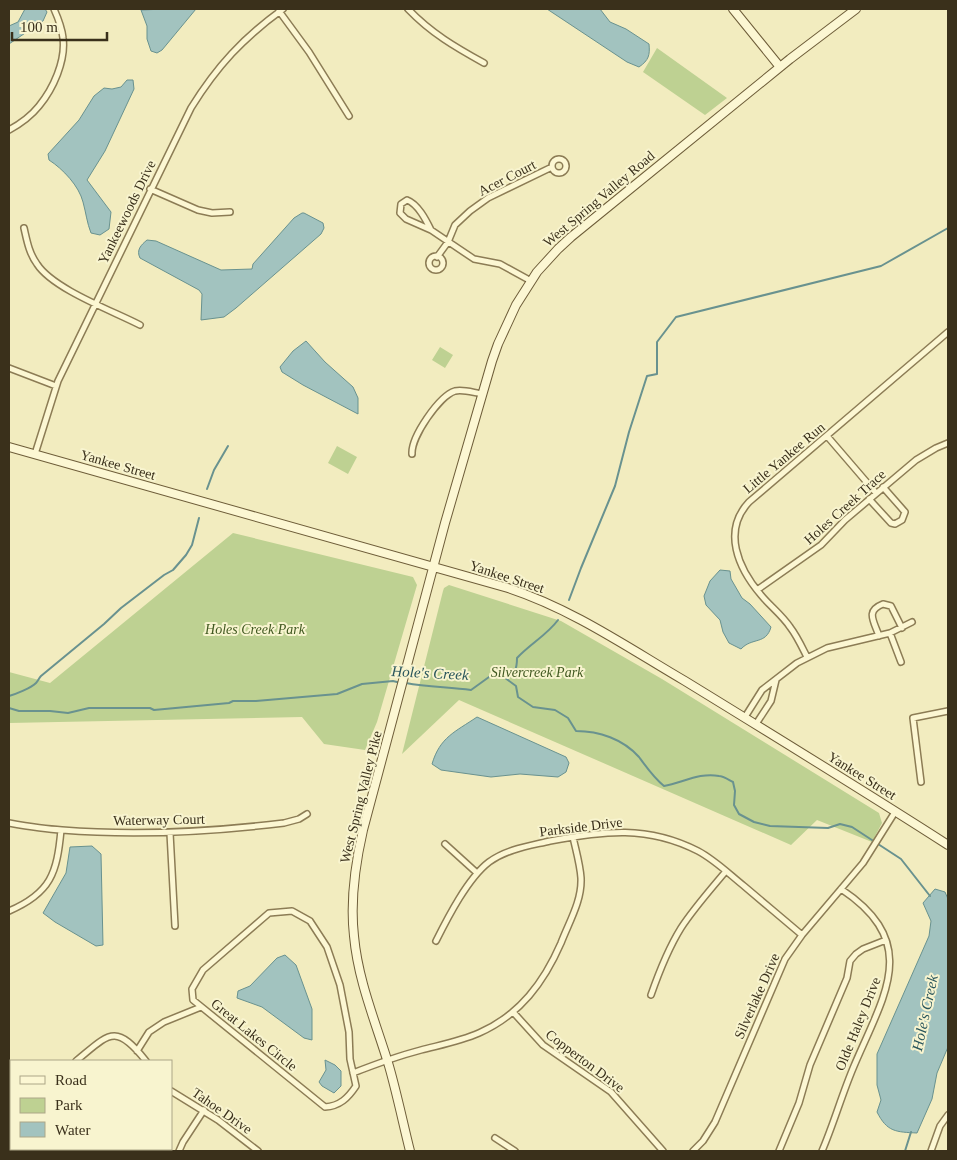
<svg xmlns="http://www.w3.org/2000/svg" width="957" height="1160" viewBox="0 0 957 1160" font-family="'Times New Roman',serif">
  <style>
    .green { fill: #bed192 }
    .water { fill: #a2c3bf; stroke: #69928f }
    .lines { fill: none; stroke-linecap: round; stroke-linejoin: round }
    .stream { stroke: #69928f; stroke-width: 2 }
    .street-casing { stroke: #8c7c55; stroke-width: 8 }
    .secondary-casing { stroke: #6e5d39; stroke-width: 10 }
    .street { stroke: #fcf7d3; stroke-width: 5 }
    .secondary { stroke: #fcf7d3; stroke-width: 8 }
    .labels { text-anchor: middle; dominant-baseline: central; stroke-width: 4; stroke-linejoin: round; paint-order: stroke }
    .street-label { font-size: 14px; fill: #3a301b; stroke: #f8f4cf }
    .park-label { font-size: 14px; font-style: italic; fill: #405820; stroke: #f8f4cf }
    .water-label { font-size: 15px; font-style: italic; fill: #29555b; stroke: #f8f4cf }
  </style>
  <rect width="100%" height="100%" fill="#f2ecbf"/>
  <path class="green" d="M657,48L727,98L705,115L643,72Z
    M440,347L453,355L445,368L432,360Z
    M337,446L357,457L348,474L328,463Z
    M233,533L413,577L417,585L377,722L365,750L324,744L302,717L9,723V672L50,683Z
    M449,585L561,621L662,679L879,813L882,823L872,842L817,820L791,845L459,700L402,754L443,591L444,588Z"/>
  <path class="water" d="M25,9H45L47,12L43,21L9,44V26L18,22Z
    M165,9H196L162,50L157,53L151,51L147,39V26L141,10Z
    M547,9H600L610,22L626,29L649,44C650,55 649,60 639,67L627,62Z
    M127,80H133L134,89L105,151L87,180L111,212L109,229L100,235L91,233C87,223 86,213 83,202C79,186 63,169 49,160L48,154L79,120L94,96L104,88L112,89L121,87Z
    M302,213H304L323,223L324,228L321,234L236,308L224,317L201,320L202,294L199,290L140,258C136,250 141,245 147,240L156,241L221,270L252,269L253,264L294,218Z
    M306,341L325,362L353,387L358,398V414L303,385L282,372L280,367L293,351Z
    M720,570L730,571L731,579L742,598L750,604L771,627C766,645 752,637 741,649L729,643L723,632L720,620L706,605L704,596L710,581Z
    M477,717L566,757L569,763L566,772L558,777L520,774L491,777L441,770L432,764C440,737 455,732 477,717Z
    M92,846L101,854L103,945L96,946L55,922L43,913L66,873L70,847Z
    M935,889L945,892L948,899V1047L937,1073L932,1099L917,1133C896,1132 887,1132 877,1112L881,1100L877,1085V1054L929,936L931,921L923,903Z
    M285,955L296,965L312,1009V1040L304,1038L262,1007L237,998L238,991L250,986L277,958Z
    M325,1060L335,1065L341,1071V1086L334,1093L322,1086L319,1082L326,1070Z
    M78,1149H119L118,1151H82Z"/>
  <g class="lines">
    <path class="stream" d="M207,489L214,470L228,446
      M569,600L581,568L615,486L629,432L647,376L657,374V342L676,317L881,266L948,228
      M505,677C515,673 517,670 517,658C530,644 547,635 558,620
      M406,683C427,687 449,687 471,690L489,677L501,675L516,686L518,697L533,707L555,710L568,718L576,731C599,731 623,739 639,757C647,768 654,778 664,786C682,783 700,772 719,776C723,776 729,780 733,782L735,791L734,805L739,814L754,822L770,826L828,828L840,824L852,827L901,859L930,896
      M9,696C16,694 31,688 36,683C38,681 39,678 41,676L104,624L121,608L164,575L173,570L186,555L192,545L199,518
      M9,708L19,711H50L68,713L89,708H150L154,710L229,703L233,701H256L337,694L362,684L393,681L401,683
      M905,1151L911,1132"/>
    <g class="street-casing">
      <path id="street" d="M408,9C431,33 455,47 484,63
        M279,11L309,52L349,116
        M9,130C20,124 31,116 39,106C53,89 66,61 63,38C62,28 58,18 54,9
        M552 166a7 7 0 1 1 14 0a7 7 0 1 1-14 0Z
        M150,189L198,210L212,213L230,212
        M24,228C27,241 29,253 37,264C53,289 113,311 140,325
        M431,230C426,220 418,204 407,200L401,204L400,213L406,219L431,230L474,259L500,264L531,281
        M429 263a7 7 0 1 1 14 0a7 7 0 1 1-14 0Z
        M437,257L448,242L455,225L470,211L488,198L552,167
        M9,368L56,386
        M827,436L876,493
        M35,454L58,381L191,108C217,66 243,38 283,9
        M412,454C411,437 439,396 455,391C464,389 474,393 483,394
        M869,499L891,523L895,524L902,520L905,512L883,487
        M757,590L821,545L845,520L916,460L936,448L948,443
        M890,633L901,662
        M879,636C874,621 865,611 883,604L891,606L902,628
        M807,657C802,647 797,636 790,627C782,615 770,606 761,595C738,568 722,531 749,502L948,332
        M745,717L762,690L797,663L827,648L890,633L912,622
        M756,724L771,701L776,680
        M921,782L913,718L948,711
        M9,823C26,826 44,829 62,830C136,836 210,832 284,823L299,819L307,814
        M170,833L175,926
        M445,844L477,873
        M9,911C51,893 57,873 61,830
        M292,911L310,921L327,947L340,985L349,1032L350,1059L356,1086C348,1098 340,1106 325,1107L193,1000L192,989L203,970L269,913Z
        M436,941C448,917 468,878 489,862C507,849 529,846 550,841C604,831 647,825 698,851C715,860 729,874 744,886C763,902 783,919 802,935
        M651,995C659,972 668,949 681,928C694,908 711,889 726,871
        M513,1012L543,1045L611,1092L663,1151
        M137,1051L149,1032L164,1022L201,1007
        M76,1061C109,1034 115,1022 146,1061
        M353,1073C376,1064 398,1056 421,1050C440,1045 461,1041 479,1033C520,1015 544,982 561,943C569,922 582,901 581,878C580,864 576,851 573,837
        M171,1091L218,1120L258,1151
        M9,1119L11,1117
        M495,1138L515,1151
        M179,1151L183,1142L204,1110
        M693,1151L703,1141L715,1122L785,959L802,935L863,863L895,812
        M779,1151L799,1103L810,1065L847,978L850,961L856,954L863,949L886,940
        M822,1151C834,1123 842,1094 854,1066C884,995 922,943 841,889
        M931,1151L940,1126L948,1115"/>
    </g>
    <g class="secondary-casing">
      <path id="secondary" d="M733,9L780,67
        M9,447L508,588C572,609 627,647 685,681C773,735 861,789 948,845
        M410,1151C403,1123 397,1094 389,1066C376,1023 358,981 354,936C350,901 355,865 363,830L445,523L492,361L498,344L516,305L537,272L558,249L571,237L790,59L856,9"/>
    </g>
    <use href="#street" class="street"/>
    <use href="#secondary" class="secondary"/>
  </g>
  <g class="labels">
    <g class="street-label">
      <text transform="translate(507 178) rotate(-27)">Acer Court</text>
      <text transform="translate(599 199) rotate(-40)">West Spring Valley Road</text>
      <text transform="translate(127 212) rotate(-64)">Yankeewoods Drive</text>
      <text transform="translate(784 458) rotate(-40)">Little Yankee Run</text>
      <text transform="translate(118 465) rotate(16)">Yankee Street</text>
      <text transform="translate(845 507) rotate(-42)">Holes Creek Trace</text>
      <text transform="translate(507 577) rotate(18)">Yankee Street</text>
      <text transform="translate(862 776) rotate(32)">Yankee Street</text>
      <text transform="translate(361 797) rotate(-76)">West Spring Valley Pike</text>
      <text transform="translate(159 820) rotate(-1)">Waterway Court</text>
      <text transform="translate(581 827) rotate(-7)">Parkside Drive</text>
      <text transform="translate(757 996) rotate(-66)">Silverlake Drive</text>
      <text transform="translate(858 1024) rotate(-68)">Olde Haley Drive</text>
      <text transform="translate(254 1035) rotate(39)">Great Lakes Circle</text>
      <text transform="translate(585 1061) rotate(37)">Copperton Drive</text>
      <text transform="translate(222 1111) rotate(35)">Tahoe Drive</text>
    </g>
    <g class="park-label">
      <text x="255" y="629">Holes Creek Park</text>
      <text x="537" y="672">Silvercreek Park</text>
    </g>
    <g class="water-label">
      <text transform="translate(430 673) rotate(3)">Hole's Creek</text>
      <text transform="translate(925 1013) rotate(-78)">Hole's Creek</text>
    </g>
  </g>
  <rect width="957" height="1160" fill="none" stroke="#3a301b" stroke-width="20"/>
  <rect x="10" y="1060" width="162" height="90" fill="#f8f4cf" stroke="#aca687"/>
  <rect x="20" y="1076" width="25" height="8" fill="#fcf7d3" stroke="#aca687"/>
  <text x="55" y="1085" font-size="15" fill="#3a301b">Road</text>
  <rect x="20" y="1098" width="25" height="15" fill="#bed192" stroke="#aca687"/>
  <text x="55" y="1110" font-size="15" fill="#3a301b">Park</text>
  <rect x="20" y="1122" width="25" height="15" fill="#a2c3bf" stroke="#aca687"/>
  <text x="55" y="1135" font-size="15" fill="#3a301b">Water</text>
  <path d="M12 32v8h95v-8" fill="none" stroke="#3a301b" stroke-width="2.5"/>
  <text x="20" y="32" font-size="15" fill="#3a301b" stroke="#f8f4cf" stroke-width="4" paint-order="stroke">100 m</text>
</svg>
